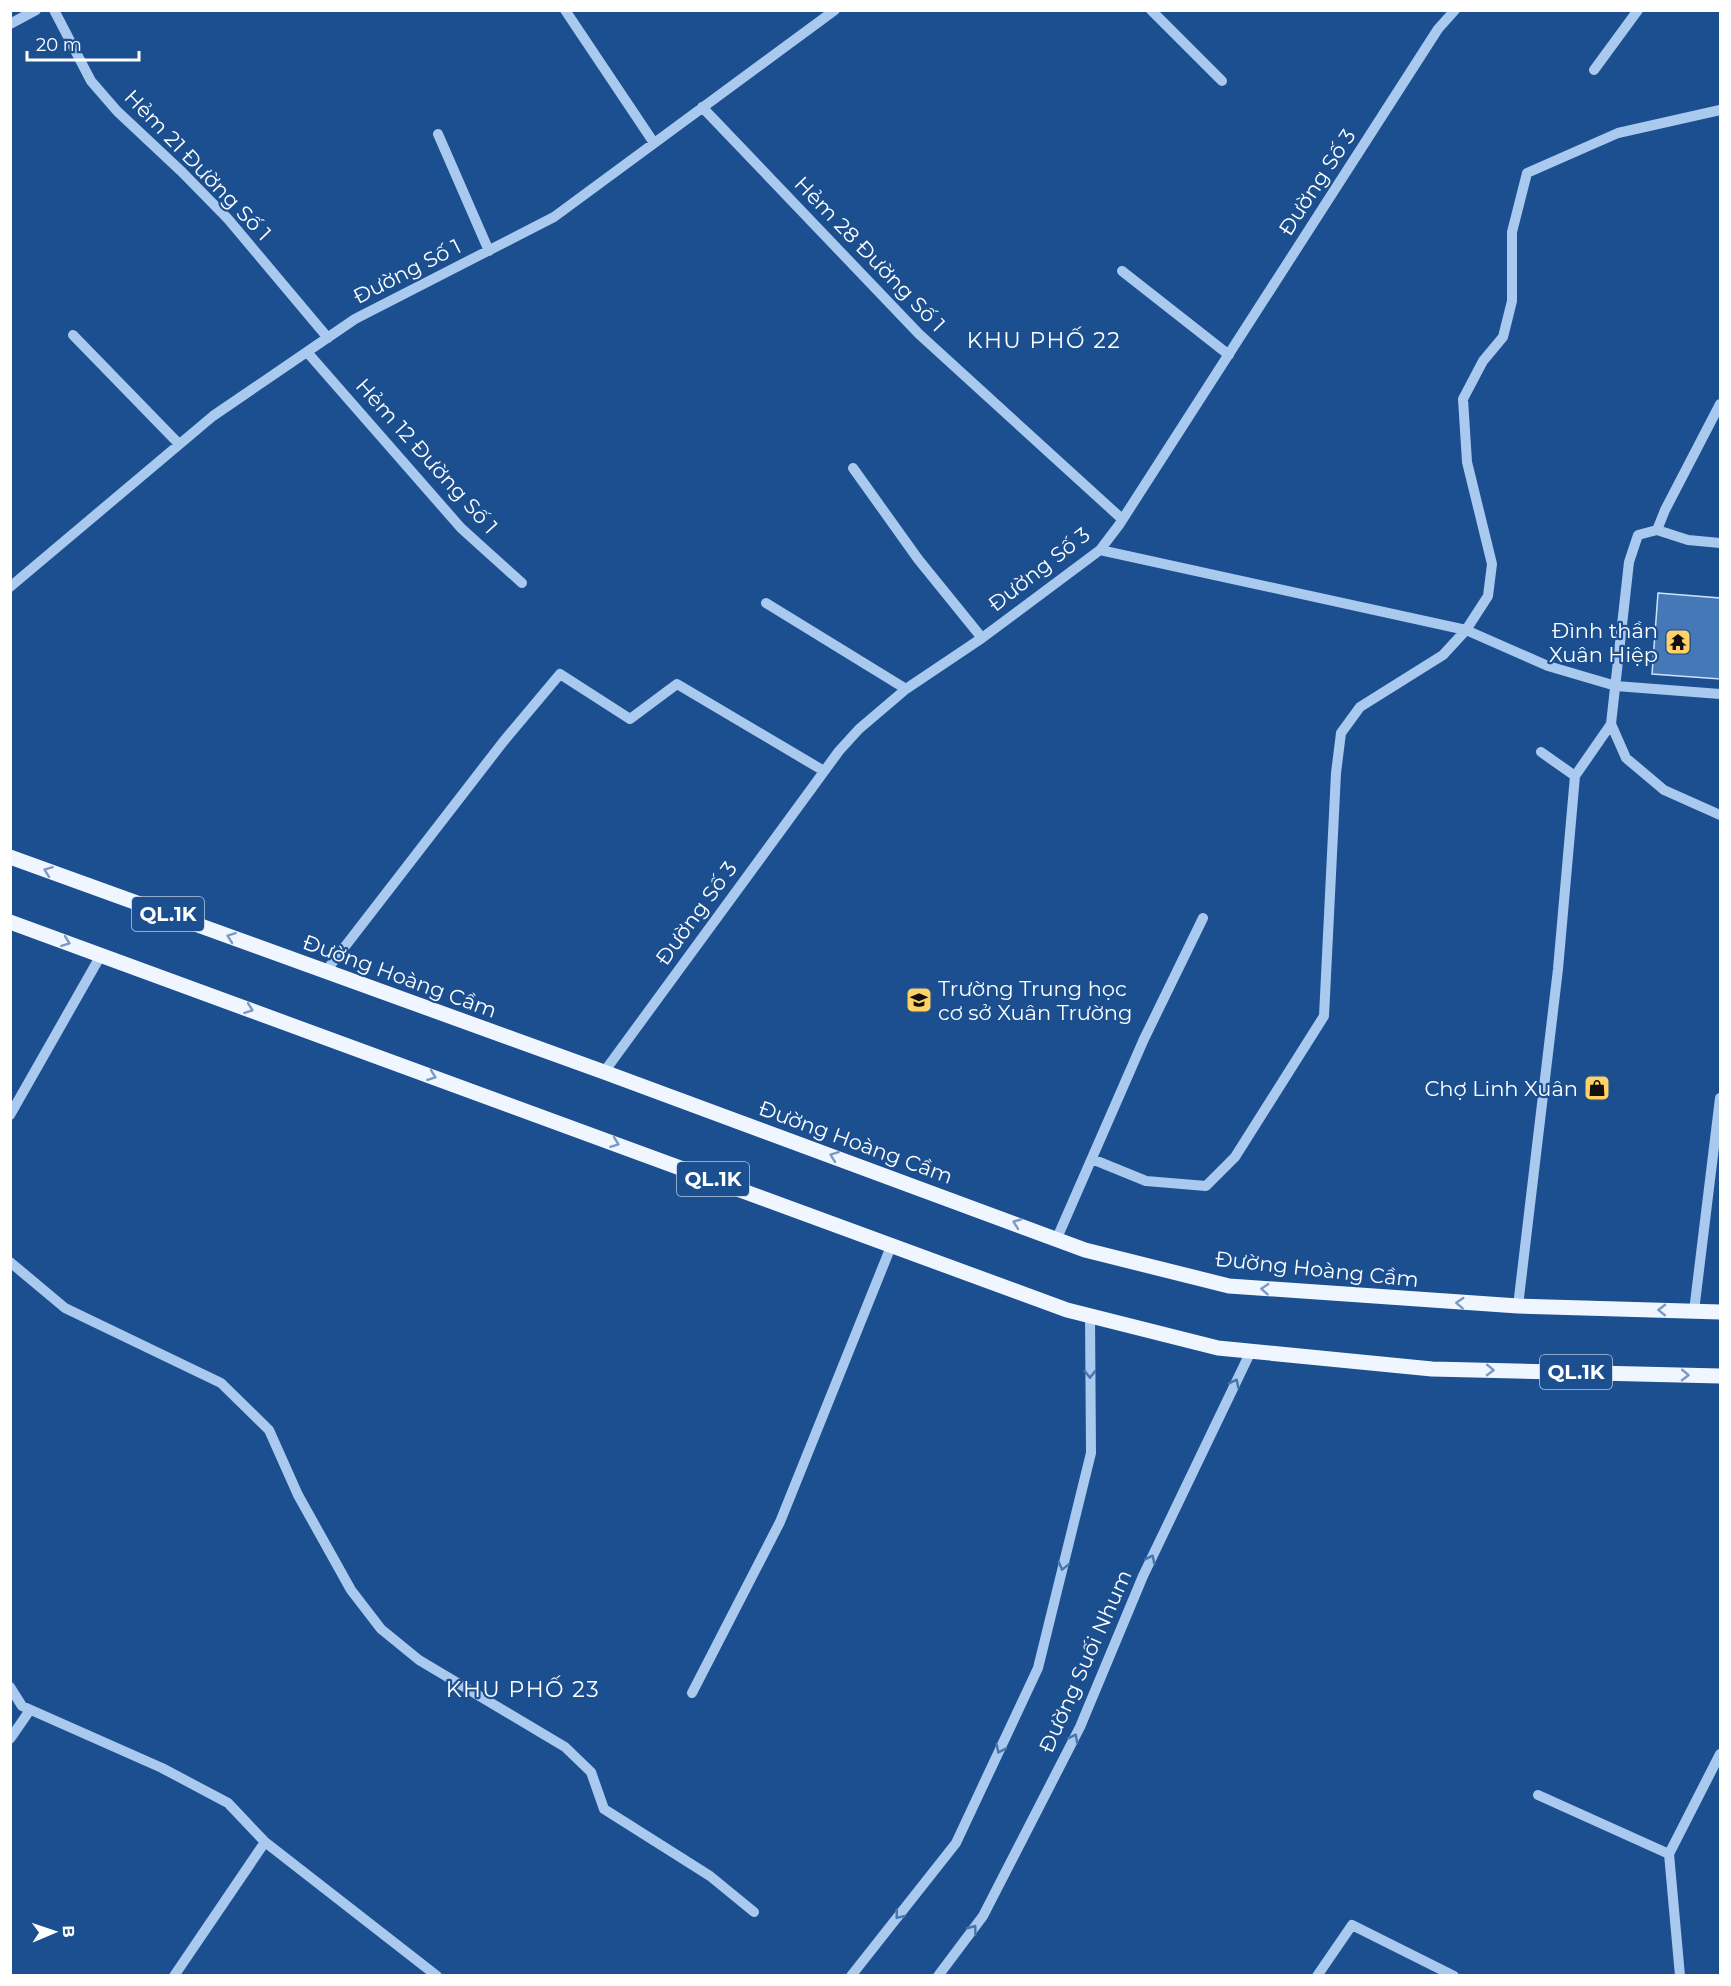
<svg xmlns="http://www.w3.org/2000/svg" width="1731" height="1986" viewBox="0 0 1731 1986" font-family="Montserrat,sans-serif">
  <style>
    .building { fill: #4478b7; stroke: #cfe3fa; stroke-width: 1.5 }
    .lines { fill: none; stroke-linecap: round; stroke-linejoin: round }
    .minor { stroke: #a9c9ee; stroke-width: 10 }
    .major { stroke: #f0f6ff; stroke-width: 15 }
    .oneway { stroke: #7b9ac1 }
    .oneway2 { stroke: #4674ac }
    .labels { text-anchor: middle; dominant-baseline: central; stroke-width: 4.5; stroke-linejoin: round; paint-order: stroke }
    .shield { fill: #1b4f8f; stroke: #bbcadd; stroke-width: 1.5 }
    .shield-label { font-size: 20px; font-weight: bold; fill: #fff }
    .street-label { font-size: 21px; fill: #fff; stroke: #1b4f8f }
    .poi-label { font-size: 21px; fill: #fff; stroke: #1b4f8f; text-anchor: end }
    .neighbourhood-label { font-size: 22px; letter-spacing: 1.5px; fill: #fff; stroke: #1b4f8f }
  </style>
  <rect width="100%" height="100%" fill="#1b4f8f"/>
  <path class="building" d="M1658,593L1720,598V679L1652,674Z"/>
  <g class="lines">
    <path class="minor" d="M54,10L91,81L117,111L182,172L228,219L328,338
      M565,10L654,143
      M1151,10L1222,81
      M10,24L36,10
      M1594,70L1638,10
      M702,107L919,334L1122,519
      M438,134L489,251
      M1122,271L1229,355
      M73,335L179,444
      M307,352L461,528L522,583
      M1720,404L1665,510L1657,530L1638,535L1629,562L1611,724L1626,758L1664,790L1720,815
      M853,468L918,559L982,638
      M1657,530L1688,540L1720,543
      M1100,550L1466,630L1548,666L1616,686L1720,694
      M10,587L213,416L355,319L554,217L835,10
      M766,603L906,689
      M1541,752L1575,776
      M326,971L503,742L560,674L630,719L677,684L824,771
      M604,1072L839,751L859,729L906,689L982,638L1100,550L1119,525L1438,29L1455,10
      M10,1115L101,955
      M1092,1159L1146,1181L1206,1186L1235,1157L1324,1016L1336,773L1341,733L1360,707L1443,655L1466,630L1488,596L1492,564L1467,462L1463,399L1483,361L1503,337L1512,301V232L1527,173L1618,133L1720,110
      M1057,1238L1144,1039L1203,918
      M10,1262L65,1308L221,1383L269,1430L298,1495L351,1590L381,1629L419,1660L565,1747L591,1772L604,1809L710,1876L754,1912
      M1518,1306L1558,969L1575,776L1611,724
      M1694,1311L1720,1098
      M10,1687L22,1706L162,1768L228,1803L265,1842L437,1976
      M692,1693L780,1522L892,1244
      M10,1739L30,1710
      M1538,1795L1669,1854
      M174,1976L265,1842
      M851,1976L956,1843L1038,1668L1091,1453L1090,1316
      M938,1976L983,1916L1080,1727L1143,1576L1251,1351
      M1317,1976L1352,1925L1454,1976
      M1680,1976L1669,1854L1720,1754"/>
    <path class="major" d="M10,857L604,1072L1085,1250L1229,1286L1518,1306L1720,1312
      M10,922L1067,1310L1218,1348L1432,1369L1720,1376"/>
  </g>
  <defs><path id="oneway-chevron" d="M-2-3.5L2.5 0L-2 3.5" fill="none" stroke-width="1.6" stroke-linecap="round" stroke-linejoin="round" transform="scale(1.5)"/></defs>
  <g class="oneway">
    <use href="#oneway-chevron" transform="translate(48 871) rotate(-160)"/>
    <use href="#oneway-chevron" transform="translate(231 937) rotate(-160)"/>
    <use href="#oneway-chevron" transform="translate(66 942) rotate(20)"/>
    <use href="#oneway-chevron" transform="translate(249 1009) rotate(20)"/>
    <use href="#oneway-chevron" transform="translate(432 1076) rotate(20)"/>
    <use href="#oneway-chevron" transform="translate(615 1143) rotate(20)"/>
    <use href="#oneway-chevron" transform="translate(834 1156) rotate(-160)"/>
    <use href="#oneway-chevron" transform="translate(1017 1223) rotate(-160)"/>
    <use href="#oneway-chevron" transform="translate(1265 1289) rotate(-176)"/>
    <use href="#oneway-chevron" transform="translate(1460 1303) rotate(-177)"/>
    <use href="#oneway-chevron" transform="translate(1662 1310) rotate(-179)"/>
    <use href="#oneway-chevron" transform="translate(1490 1370) rotate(1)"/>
    <use href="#oneway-chevron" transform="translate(1685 1375) rotate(1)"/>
  </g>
  <g class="oneway2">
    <use href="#oneway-chevron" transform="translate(1090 1374) rotate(90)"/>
    <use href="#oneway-chevron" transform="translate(1235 1383) rotate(-64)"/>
    <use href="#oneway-chevron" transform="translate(1151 1559) rotate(-64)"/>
    <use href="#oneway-chevron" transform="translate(1063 1566) rotate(104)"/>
    <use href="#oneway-chevron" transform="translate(1074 1738) rotate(-63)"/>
    <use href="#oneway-chevron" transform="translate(1000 1749) rotate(115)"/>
    <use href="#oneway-chevron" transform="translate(899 1915) rotate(128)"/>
    <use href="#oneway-chevron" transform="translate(973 1929) rotate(-53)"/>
  </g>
  <defs>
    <g id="temple-square" transform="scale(1.35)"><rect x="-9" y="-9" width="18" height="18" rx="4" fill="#ffd166" stroke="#1b4f8f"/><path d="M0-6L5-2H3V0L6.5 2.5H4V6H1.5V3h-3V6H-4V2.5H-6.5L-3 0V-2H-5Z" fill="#111"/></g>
    <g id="school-square" transform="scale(1.35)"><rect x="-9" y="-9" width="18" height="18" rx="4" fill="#ffd166" stroke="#1b4f8f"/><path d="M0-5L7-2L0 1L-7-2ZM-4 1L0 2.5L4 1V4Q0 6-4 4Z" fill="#111"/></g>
    <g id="shop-square" transform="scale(1.35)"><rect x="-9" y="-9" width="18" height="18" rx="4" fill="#ffd166" stroke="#1b4f8f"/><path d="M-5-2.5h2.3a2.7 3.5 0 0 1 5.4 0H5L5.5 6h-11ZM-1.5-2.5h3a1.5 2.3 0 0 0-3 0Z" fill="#111"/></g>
  </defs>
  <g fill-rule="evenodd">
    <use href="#temple-square" x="1678" y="642"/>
    <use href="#school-square" x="919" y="1000"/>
    <use href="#shop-square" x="1597" y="1088"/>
  </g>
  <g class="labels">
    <g class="shield">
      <rect x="132" y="897" width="72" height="34" rx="4.5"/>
      <rect x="677" y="1162" width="72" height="34" rx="4.5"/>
      <rect x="1540" y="1355" width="72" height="34" rx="4.5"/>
    </g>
    <g class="shield-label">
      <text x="168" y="914">QL.1K</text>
      <text x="713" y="1179">QL.1K</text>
      <text x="1576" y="1372">QL.1K</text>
    </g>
    <g class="street-label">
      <text transform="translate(198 165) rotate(46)">Hẻm 21 Đường Số 1</text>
      <text transform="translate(1317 182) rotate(-57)">Đường Số 3</text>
      <text transform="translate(870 254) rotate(46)">Hẻm 28 Đường Số 1</text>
      <text transform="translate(407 271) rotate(-27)">Đường Số 1</text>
      <text transform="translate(427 456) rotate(48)">Hẻm 12 Đường Số 1</text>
      <text transform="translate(1039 569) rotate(-38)">Đường Số 3</text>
      <text transform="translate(696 913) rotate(-54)">Đường Số 3</text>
      <text transform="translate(400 976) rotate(20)">Đường Hoàng Cầm</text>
      <text transform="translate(856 1142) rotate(20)">Đường Hoàng Cầm</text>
      <text transform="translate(1317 1269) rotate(6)">Đường Hoàng Cầm</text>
      <text transform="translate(1085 1661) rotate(-66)">Đường Suối Nhum</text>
    </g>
    <g class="poi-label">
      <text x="1658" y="630">Đình thần<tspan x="1658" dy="24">Xuân Hiệp</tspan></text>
      <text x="938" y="988" text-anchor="start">Trường Trung học<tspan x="938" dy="24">cơ sở Xuân Trường</tspan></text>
      <text x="1578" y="1088">Chợ Linh Xuân</text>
    </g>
    <g class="neighbourhood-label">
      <text x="1044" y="340">KHU PHỐ 22</text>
      <text x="523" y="1689">KHU PHỐ 23</text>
    </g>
  </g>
  <rect width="1731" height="1986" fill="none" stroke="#ffffff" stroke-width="24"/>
  <g transform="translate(54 1932) rotate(88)" stroke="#1b4f8f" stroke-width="4.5" paint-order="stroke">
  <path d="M0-4.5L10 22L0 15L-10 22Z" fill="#ffffff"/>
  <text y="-9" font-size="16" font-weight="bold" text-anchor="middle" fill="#ffffff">B</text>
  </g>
  <path d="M27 51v9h112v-9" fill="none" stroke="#ffffff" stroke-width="3"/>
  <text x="36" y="51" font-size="18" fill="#ffffff" stroke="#1b4f8f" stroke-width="4.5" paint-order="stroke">20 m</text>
</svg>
